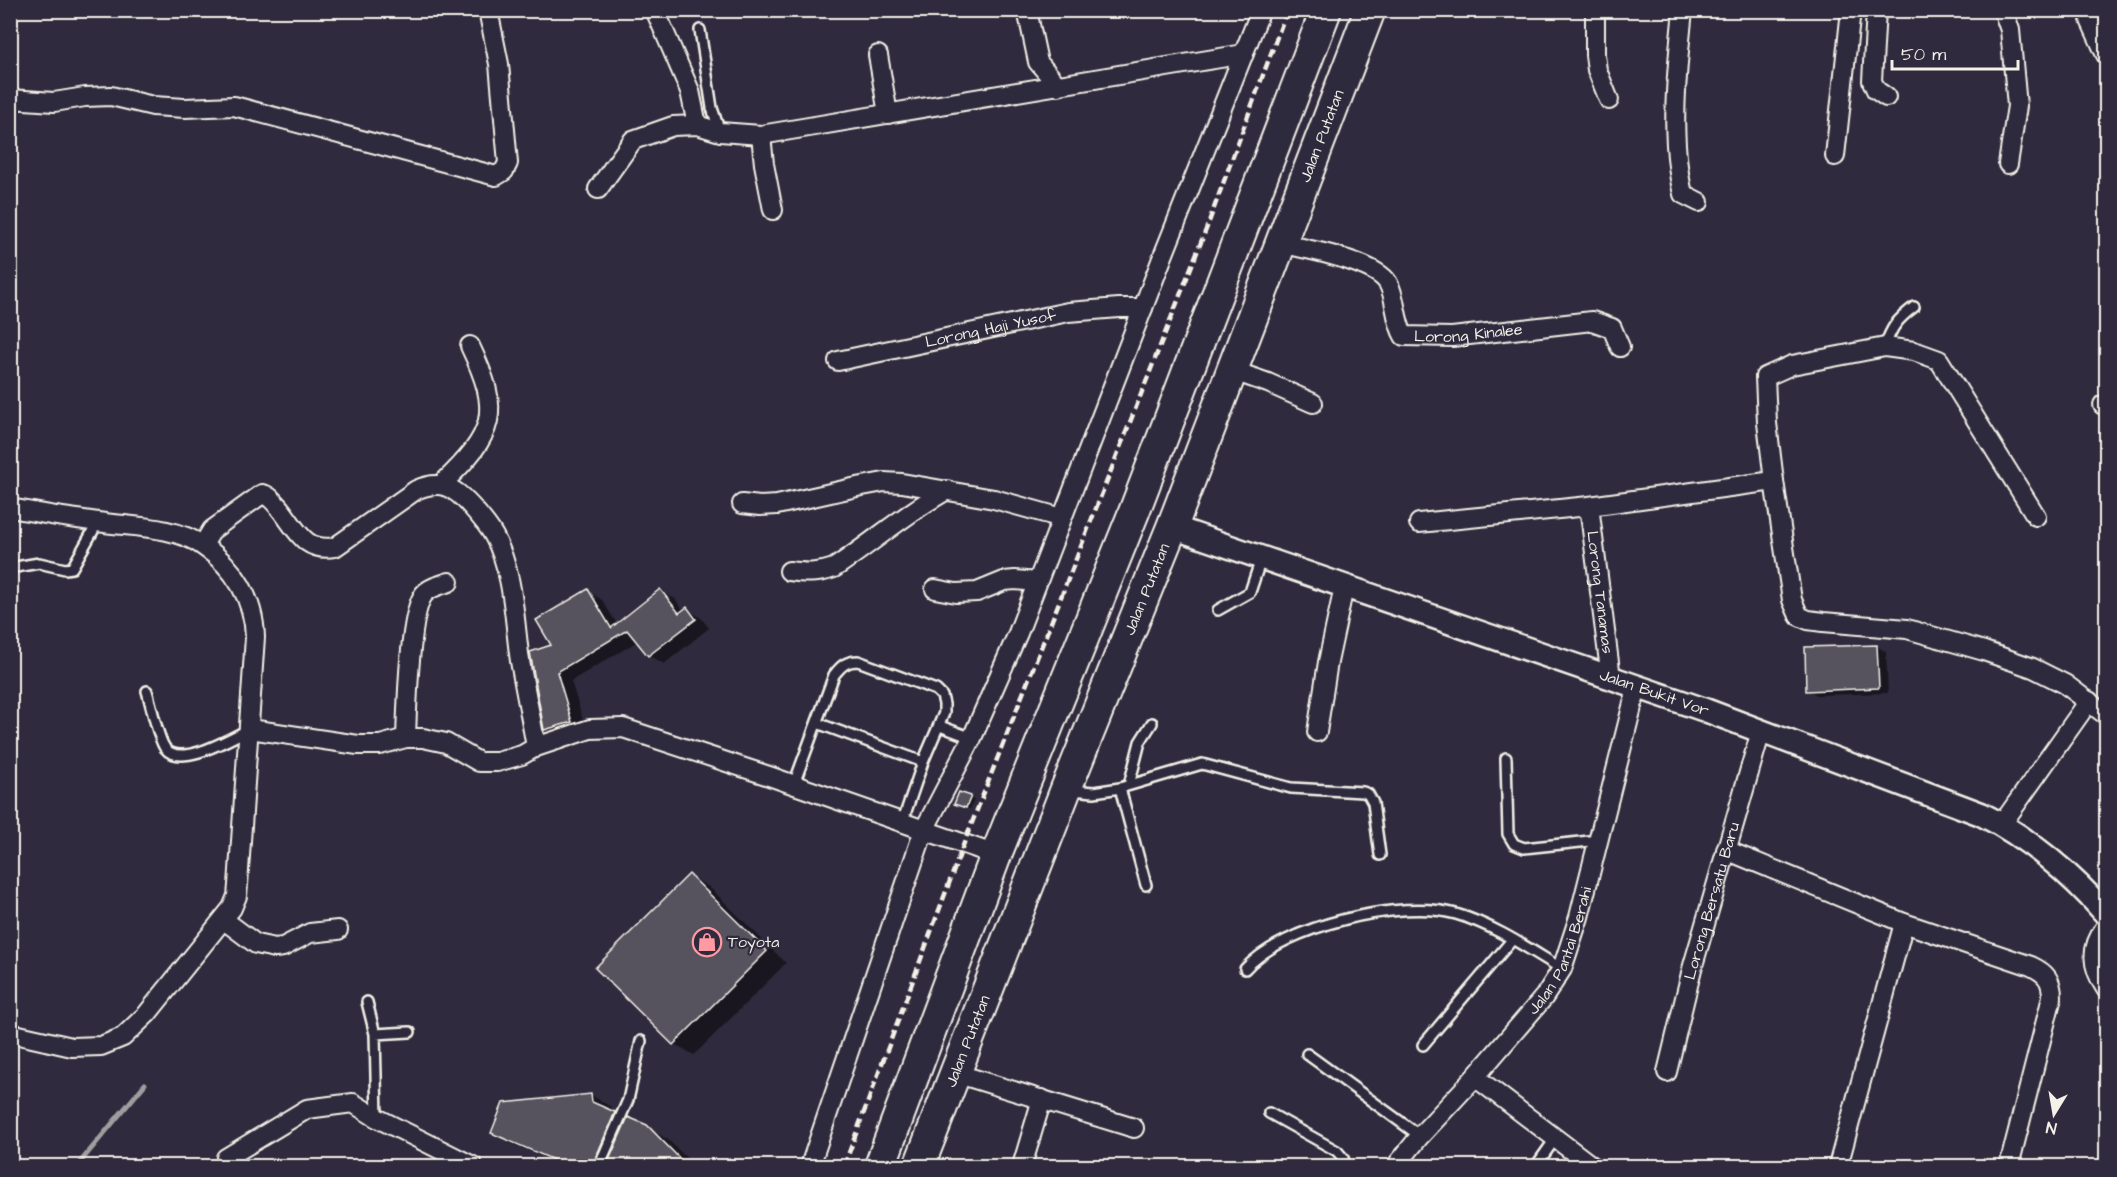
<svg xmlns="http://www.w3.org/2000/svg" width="2117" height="1177" viewBox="0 0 2117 1177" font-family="'Architects Daughter',sans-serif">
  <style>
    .shadow { fill: #0007 }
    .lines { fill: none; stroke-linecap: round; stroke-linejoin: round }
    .stream { stroke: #a19ea0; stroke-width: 5 }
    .building { fill: #56525f; stroke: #f4f1e8; stroke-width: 1.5 }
    .service-casing { stroke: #f4f1e8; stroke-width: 14 }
    .minor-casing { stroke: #f4f1e8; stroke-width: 22 }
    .tertiary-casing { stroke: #f4f1e8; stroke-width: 27 }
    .trunk-casing { stroke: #f4f1e8; stroke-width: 34 }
    .service { stroke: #2f2a3d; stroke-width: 9 }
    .minor { stroke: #2f2a3d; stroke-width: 18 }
    .tertiary { stroke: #2f2a3d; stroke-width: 22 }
    .trunk { stroke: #2f2a3d; stroke-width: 30 }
    .rail { stroke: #f4f1e8; stroke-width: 4.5; stroke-dasharray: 9 4.5; stroke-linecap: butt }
    .labels { text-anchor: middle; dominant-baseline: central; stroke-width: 4.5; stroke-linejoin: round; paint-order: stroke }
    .street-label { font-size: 16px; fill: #f4f1e8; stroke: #2f2a3d }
    .poi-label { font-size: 16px; fill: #f4f1e8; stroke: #2f2a3d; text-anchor: start }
  </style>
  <rect width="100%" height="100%" fill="#2f2a3d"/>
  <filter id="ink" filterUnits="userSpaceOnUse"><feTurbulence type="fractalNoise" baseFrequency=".0167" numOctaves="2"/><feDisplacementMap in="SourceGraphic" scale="12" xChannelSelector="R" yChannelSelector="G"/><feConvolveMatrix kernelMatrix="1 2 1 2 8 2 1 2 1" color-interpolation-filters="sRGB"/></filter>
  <g filter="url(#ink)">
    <path class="shadow" d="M588,591L602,600L617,624L661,591L675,599L684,611L687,609L701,618L709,628L664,664L649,655L638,641L571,681L586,730L560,737L546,729L553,646Z
      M1877,646L1886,652L1888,693L1817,695L1808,690Z
      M970,798L974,800L970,809L960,806Z
      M689,876L709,887L786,963L694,1055L674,1044L597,968Z
      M591,1095L611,1107V1112L628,1121L646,1127L667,1139L695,1166H567L512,1144L493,1132Z"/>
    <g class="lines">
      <path class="stream" d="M77,1166L145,1084"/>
    </g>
    <path class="building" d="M588,589L611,628L660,589L679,613L687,607L696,619L648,656L627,630L557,672L572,722L544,730L530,652L551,645L536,620Z
      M1877,645L1879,688L1806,691L1805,647Z
      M959,792L971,796L966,808L954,804Z
      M689,874L767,951L673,1045L595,968Z
      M591,1094L592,1102L615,1112L592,1167H570L491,1133L503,1103Z
      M628,1117L647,1125L688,1167H606Z"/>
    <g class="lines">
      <g class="service-casing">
        <path id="service" d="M700,30L712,108L720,132
          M1885,347C1891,327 1898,319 1914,307
          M10,568L39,563L65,569L72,568L98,522
          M1218,610L1250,592L1261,559
          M147,691C151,704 158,739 165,748C181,769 232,737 250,729
          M817,723L923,762
          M940,726L972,738
          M1506,758L1508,834L1514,844L1524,848L1599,840
          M794,784L834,675C841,666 846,661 858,661L936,690L942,696L944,704V713L923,762L902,823
          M1129,785L1140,742L1152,723
          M1120,788L1146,885
          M1072,790L1094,792L1120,788L1202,764L1291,788L1363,792L1368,794L1373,803L1380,855
          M1245,969C1283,926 1402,898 1456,914C1494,925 1529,949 1562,969
          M367,1002L375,1034L377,1118
          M375,1034L410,1032
          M1423,1045L1512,940
          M1307,1054L1420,1136
          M1269,1113L1337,1151L1343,1158L1345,1166
          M599,1166L628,1100L641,1041
          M1536,1166L1555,1139"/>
      </g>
      <g class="minor-casing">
        <g id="minor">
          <path d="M655,10L690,91L697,125"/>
          <path d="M1027,10L1038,62L1058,86"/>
          <path d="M1595,10V55L1597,70L1609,100"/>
          <path d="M1683,10C1677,71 1669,135 1683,194L1699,202"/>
          <path d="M1876,10L1872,81L1876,90L1886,97"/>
          <path d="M2003,10L2010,30L2017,106L2008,164"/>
          <path d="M2090,20L2106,55"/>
          <path d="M878,55L888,114"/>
          <path d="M10,99L54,102L85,97L111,96L153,106L185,108L234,106L496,176L504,171L508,163L499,64L488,10"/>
          <path d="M761,135L764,164L773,210"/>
          <path d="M1835,156L1851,10"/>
          <path d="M598,189L633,140L673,126L697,125L720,132L761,135L1244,54"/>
          <path id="s1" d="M1280,243C1305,249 1375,261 1388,283C1397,299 1394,319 1404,336L1452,337L1592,321L1612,328L1620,347"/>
          <path id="s2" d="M838,361L1068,312L1119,308H1143"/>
          <path d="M1231,370L1268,383L1313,403"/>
          <path d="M2103,405L2106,404"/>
          <path d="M1774,481L1792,600L1799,616L1808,620L1823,622L1907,629L1984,651L2033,668L2065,684L2106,715"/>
          <path d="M442,484C495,433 502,413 470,346"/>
          <path d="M742,504L760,506L777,505L857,487L884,482L902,483L994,499L1062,518"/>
          <path id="s3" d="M1589,506L1611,678"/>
          <path d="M10,508C42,514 74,519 105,523C136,527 177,527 203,546C235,567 254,600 255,637L238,885L237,896L232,908L147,1014L123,1037L101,1046L72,1047L10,1033"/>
          <path d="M1419,523L1589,506L1774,481L1767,423L1765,377L1792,365L1885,347L1914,351L1939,360L2036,516"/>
          <path d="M203,545L212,530L262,494C269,495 272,500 277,505C296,526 302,553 335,547L416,490C441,479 454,487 471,506C479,515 488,525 494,536C514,573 514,620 520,661C525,690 531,718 536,747"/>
          <path d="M789,571C805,573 818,574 834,568C872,543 907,512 947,490"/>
          <path d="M935,589L956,593L977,592L1004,581L1015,580L1037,582"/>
          <path d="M250,729L358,745H380L406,738H423L446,743L479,762H497L522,755L536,747L590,729L623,728L769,776L996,855"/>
          <path d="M1317,732L1328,662L1344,587"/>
          <path d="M406,738C407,710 409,613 424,594C430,587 441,585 449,582"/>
          <path d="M2002,824L2089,701"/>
          <path d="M1726,850L1904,923L2031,966C2046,973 2052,980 2052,997L2009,1166"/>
          <path d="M224,920L256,944L275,948L283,947L310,933L338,930"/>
          <path d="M2106,926C2090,948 2091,966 2106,989"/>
          <path id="s4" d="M1667,1072L1692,969L1761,731"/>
          <path d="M955,1073L1134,1128"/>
          <path d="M1475,1077L1592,1166"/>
          <path d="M225,1166L226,1158L307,1109L353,1103L377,1118L473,1166"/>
          <path d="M810,1166L924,830L972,738L1018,633L1161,261L1261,10"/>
          <path d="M1022,1166L1042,1099"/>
          <path id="s5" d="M1396,1166L1420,1136L1475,1077L1544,997L1562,969L1579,917L1637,687"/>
          <path d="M1838,1166L1904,923"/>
        </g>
      </g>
      <g class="tertiary-casing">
        <g id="tertiary">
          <path id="s6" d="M1172,527L1705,710L1981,814C2028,837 2072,875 2106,914"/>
        </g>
      </g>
      <g class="trunk-casing">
        <g id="trunk">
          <path d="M880,1166L996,855L1134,512L1326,10"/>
          <path id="s7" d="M919,1166L1066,789L1172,527L1370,10"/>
        </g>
      </g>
      <use href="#service" class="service"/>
      <use href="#minor" class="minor"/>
      <use href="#tertiary" class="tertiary"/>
      <use href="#trunk" class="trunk"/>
      <path class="rail" d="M844,1166L964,843L1207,227L1287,10"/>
    </g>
  </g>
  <defs>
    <g id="shop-ring" transform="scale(1.5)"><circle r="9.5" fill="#2f2a3d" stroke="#ff9aa2" stroke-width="1.5"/><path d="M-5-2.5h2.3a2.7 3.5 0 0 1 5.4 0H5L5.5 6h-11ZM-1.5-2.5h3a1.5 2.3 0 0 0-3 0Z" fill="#ff9aa2"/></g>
  </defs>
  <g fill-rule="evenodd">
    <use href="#shop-ring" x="707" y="942"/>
  </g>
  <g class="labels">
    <g class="street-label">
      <text stroke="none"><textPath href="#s7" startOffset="1106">Jalan Putatan</textPath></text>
      <text stroke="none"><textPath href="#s2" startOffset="156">Lorong Haji Yusof</textPath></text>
      <text stroke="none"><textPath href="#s1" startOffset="237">Lorong Kinalee</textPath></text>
      <text stroke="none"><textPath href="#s7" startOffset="620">Jalan Putatan</textPath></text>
      <text stroke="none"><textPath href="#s3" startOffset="87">Lorong Tanamas</textPath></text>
      <text stroke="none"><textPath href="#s6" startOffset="510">Jalan Bukit Vor</textPath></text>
      <text stroke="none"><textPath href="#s4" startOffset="177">Lorong Bersatu Baru</textPath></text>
      <text stroke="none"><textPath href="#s5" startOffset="274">Jalan Pantai Berahi</textPath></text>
      <text stroke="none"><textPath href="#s7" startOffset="134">Jalan Putatan</textPath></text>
    </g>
    <g class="poi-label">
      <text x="728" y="942">Toyota</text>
    </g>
  </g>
  <rect width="2117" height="1177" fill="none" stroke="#2f2a3d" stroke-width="36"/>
  <rect x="18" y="18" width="2081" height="1141" fill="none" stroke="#f4f1e8" stroke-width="2" filter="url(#ink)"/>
  <g transform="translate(2054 1114) rotate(191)" stroke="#2f2a3d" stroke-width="4.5" paint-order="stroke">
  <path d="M0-4.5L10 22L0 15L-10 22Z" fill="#f4f1e8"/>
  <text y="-9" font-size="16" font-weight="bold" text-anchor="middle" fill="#f4f1e8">N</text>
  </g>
  <path d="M1892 60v9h126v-9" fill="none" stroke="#f4f1e8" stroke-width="3"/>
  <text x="1901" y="60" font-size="18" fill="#f4f1e8" stroke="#2f2a3d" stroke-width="4.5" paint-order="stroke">50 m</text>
</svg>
